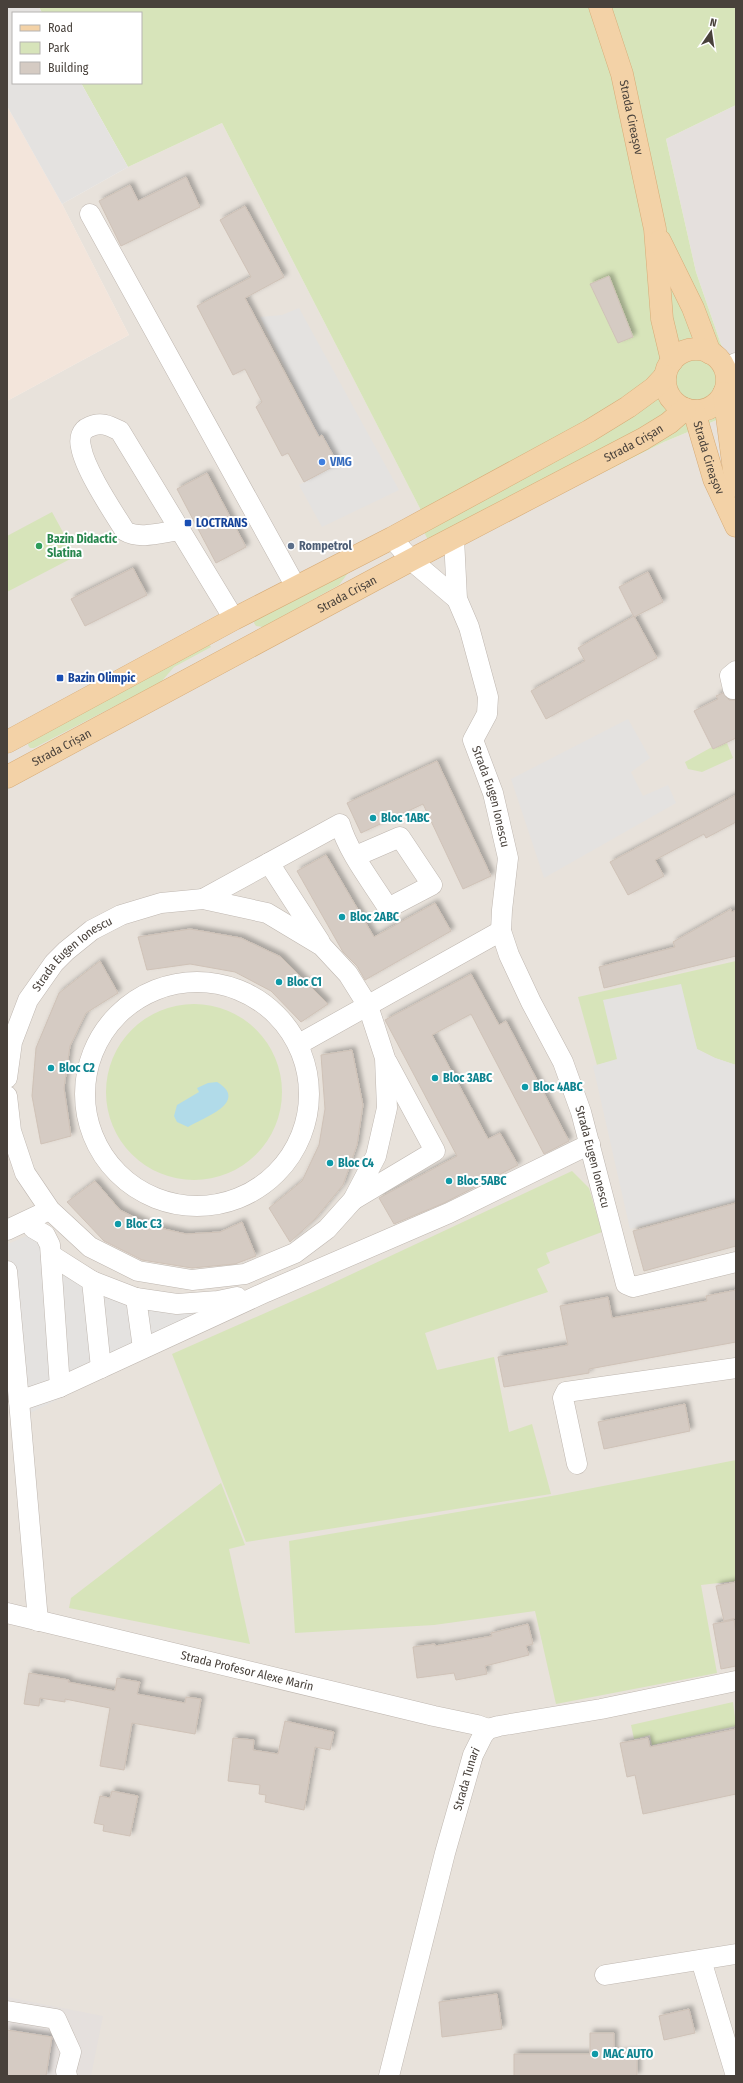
<svg xmlns="http://www.w3.org/2000/svg" width="743" height="2083" viewBox="0 0 743 2083" font-family="'Fira Sans Condensed',sans-serif">
  <style>
    .residential { fill: #e8e2db }
    .commercial { fill: #f3e5db }
    .industrial { fill: #e5e0dd }
    .green { fill: #d7e4ba }
    .parking { fill: #e4e2e0 }
    .water { fill: #b1dbe9 }
    .building { fill: #d5cbc3; stroke: #cfc2b7; filter: url(#shadow) }
    .lines { fill: none; stroke-linecap: round; stroke-linejoin: round }
    .minor-casing { stroke: #bfb7b0; stroke-width: 21 }
    .major-casing { stroke: #d7ac78; stroke-width: 23 }
    .minor { stroke: #fff; stroke-width: 20 }
    .major { stroke: #f3d2a7; stroke-width: 22 }
    .shop-dot { fill: #3f7fe0; stroke: #fff; stroke-width: 1.5 }
    .transit-dot { fill: #1a4fb4; stroke: #fff; stroke-width: 1.5 }
    .leisure-dot { fill: #2e9e5b; stroke: #fff; stroke-width: 1.5 }
    .service-dot { fill: #5c6f8a; stroke: #fff; stroke-width: 1.5 }
    .culture-dot { fill: #0f9aa8; stroke: #fff; stroke-width: 1.5 }
    .labels { text-anchor: middle; dominant-baseline: central; stroke-width: 4; stroke-linejoin: round; paint-order: stroke }
    .street-label { font-size: 12px; fill: #48413b; stroke: #fff }
    .shop-label { font-size: 12px; font-weight: bold; fill: #366cbe; stroke: #fff; text-anchor: start }
    .transit-label { font-size: 12px; font-weight: bold; fill: #164399; stroke: #fff; text-anchor: start }
    .leisure-label { font-size: 12px; font-weight: bold; fill: #27864d; stroke: #fff; text-anchor: start }
    .service-label { font-size: 12px; font-weight: bold; fill: #4e5e75; stroke: #fff; text-anchor: start }
    .culture-label { font-size: 12px; font-weight: bold; fill: #0d838f; stroke: #fff; text-anchor: start }
  </style>
  <defs>
    <filter id="shadow"><feDropShadow dx="3.5" dy="-3.5" stdDeviation="2" flood-color="#0004"/></filter>
  </defs>
  <rect width="100%" height="100%" fill="#f4f1ed"/>
  <path class="residential" d="M222,123L443,553L664,442L736,412V2076H7V401L129,335L62,204L128,167Z"/>
  <path class="commercial" d="M7,106L62,204L129,335L7,401Z"/>
  <path class="industrial" d="M736,105V388L696,272L666,139Z
    M7,1997L103,2016L91,2076H7Z"/>
  <path class="green" d="M39,7H736V105L666,139L696,272L736,388V412L664,442L443,553L428,540L422,528L428,524L222,123L128,167L81,83H141V13H42Z
    M52,512L76,556L7,592V536Z
    M348,573L339,585L263,627L256,626L254,623L255,619Z
    M209,644L211,647L174,667L161,682L34,748H30L28,745L29,742Z
    M727,743L733,758L702,772L688,769L685,762L712,747L713,749Z
    M736,961V1065L715,1058L697,1049L680,985L617,1060L597,1065L578,997Z
    M106 1092a88 88 0 1 1 176 0a88 88 0 1 1-176 0Z
    M572,1171L589,1188L602,1232L546,1253L550,1263L537,1269L548,1292L425,1333L437,1370L494,1357L509,1432L532,1424L551,1494L246,1542L172,1354L322,1288Z
    M736,1460V1581L701,1585L717,1673L556,1704L535,1611L434,1625L295,1633L289,1541L557,1495Z
    M221,1483L245,1545L229,1549L250,1644L69,1608L71,1598Z
    M733,1702L736,1726L652,1745L650,1735L634,1739L631,1725Z"/>
  <path class="parking" d="M7,7H39L42,13H13V83H81L128,167L62,204L7,106Z
    M299,308L399,490L322,527L299,485L338,464L322,435L319,437L260,317L282,315Z
    M628,719L650,758L631,772L643,796L668,785L676,803L544,878L511,779Z
    M681,984L697,1049L715,1058L736,1065V1201L630,1229L593,1066L617,1059L603,1000Z
    M47,1227L59,1248L105,1284L207,1305L213,1323L24,1416L8,1244Z"/>
  <path class="water" d="M217,1082C250,1102 203,1118 188,1127L177,1122L174,1116L177,1105L199,1092L197,1088L208,1083Z"/>
  <path class="building" d="M186,177L200,207L121,246L99,201L130,185L138,201Z
    M245,206L284,277L245,298L319,437L322,435L338,464L304,482L288,453L282,456L256,407L262,402L245,369L233,375L197,306L251,277L220,220Z
    M609,276L633,337L618,343L590,284Z
    M207,473L246,547L216,563L177,489Z
    M133,568L147,595L85,626L71,599Z
    M648,572L663,602L634,617L619,587Z
    M634,616L657,658L546,719L531,691L585,661L578,648Z
    M723,693L729,700H736V738L713,749L694,711L718,699L716,696Z
    M437,761L491,876L463,889L423,804L361,833L347,803Z
    M736,795V822L706,838L704,834L655,860L664,876L628,895L610,862Z
    M326,855L374,937L435,903L451,931L365,980L357,966L343,952L297,871Z
    M731,909L732,912L736,910V956L604,988L599,967L675,947L673,942Z
    M190,929L241,938L281,957L328,1004L301,1022L271,991L235,972L190,964L147,970L138,937Z
    M100,961L118,993L86,1013L70,1046L64,1088L71,1136L41,1144L32,1096L36,1048L59,993Z
    M471,974L499,1025L506,1021L569,1141L544,1154L471,1014L432,1035L488,1139L500,1133L518,1165L444,1203L394,1224L379,1198L457,1156L385,1020Z
    M352,1050L363,1105L357,1145L343,1185L315,1219L290,1242L269,1208L302,1181L319,1145L325,1109L321,1055Z
    M95,1181L120,1210L151,1226L186,1234L220,1232L242,1222L256,1256L235,1264L192,1268L142,1260L104,1241L67,1202Z
    M736,1203V1246L644,1271L633,1231Z
    M736,1290V1342L589,1369V1373L504,1387L498,1357L568,1345L560,1306L608,1297L612,1318L707,1301L706,1296Z
    M685,1404L690,1431L604,1449L598,1422Z
    M736,1582V1618L724,1621L716,1586Z
    M734,1620L736,1634V1666L721,1669L713,1624Z
    M528,1624L533,1644L526,1646L529,1655L485,1666L487,1674L456,1680L454,1673L417,1678L413,1647L435,1644V1646L492,1636L491,1633Z
    M29,1673L69,1680L68,1682L115,1691L117,1678L140,1682L137,1694L185,1703L186,1697L201,1699L195,1734L132,1723L124,1770L100,1766L110,1708L65,1699V1702L40,1698L39,1706L24,1704Z
    M285,1721L334,1732L330,1750L315,1747L304,1810L265,1802L266,1795L259,1794L260,1785L228,1781L233,1738L254,1740L253,1750L278,1754Z
    M736,1729V1794L643,1814L635,1775L627,1777L620,1743L648,1738L650,1747Z
    M112,1791L138,1796L130,1836L103,1831L104,1825L94,1823L100,1796L110,1798Z
    M497,1994L502,2029L442,2037L439,2002Z
    M689,2009L695,2033L664,2040L659,2016Z
    M7,2030L52,2037L46,2076H7Z
    M590,2033H614V2053H637V2076H514V2054H590Z"/>
  <g class="lines">
    <g class="minor-casing">
      <g id="minor">
        <path d="M90,214L296,587"/>
        <path d="M725,369L736,363"/>
        <path d="M180,530C163,532 140,540 125,531C112,510 85,470 81,447C79,439 81,430 89,427C101,421 110,426 120,431L234,619"/>
        <path d="M392,538L411,560L457,599"/>
        <path id="s1" d="M454,538L457,599L469,627L488,697L487,714L473,740L493,793L508,858L502,910L501,931L509,955L531,1002L563,1062L581,1112L626,1284L633,1287L736,1262"/>
        <path d="M733,689L730,676L736,671"/>
        <path d="M269,863L320,942"/>
        <path d="M203,899L340,824C349,854 372,882 388,908L432,885L400,837L356,856"/>
        <circle cx="197" cy="1094" r="112"/>
        <path d="M299,1044L501,931"/>
        <path id="s2" d="M7,1078L12,1042L28,1000L54,963L66,951L92,930L121,915L161,903L203,899L267,913L322,946L348,974L368,1006L385,1058L387,1108L376,1156L353,1200L327,1229L295,1253L245,1274L192,1280L138,1271L90,1247L50,1210L25,1173L11,1131L7,1096"/>
        <path d="M353,1200L435,1151L387,1062"/>
        <path d="M33,1228L45,1235L50,1245L60,1387"/>
        <path d="M7,1230L43,1213"/>
        <path d="M51,1255L92,1281L101,1368"/>
        <path d="M7,1271L19,1401L60,1387L266,1292L449,1213L590,1144"/>
        <path d="M92,1281L136,1298L143,1348"/>
        <path d="M136,1298L177,1304L218,1301L237,1297"/>
        <path d="M19,1401L38,1621"/>
        <path d="M577,1464L563,1398L566,1392L736,1368"/>
        <path id="s3" d="M7,1613L434,1716L477,1725L488,1729"/>
        <path d="M701,1960L736,2076"/>
        <path d="M605,1975L736,1954"/>
        <path d="M7,2011L56,2019L71,2052L66,2071L67,2076"/>
        <path id="s4" d="M389,2076L445,1853L473,1755L483,1735L488,1729L499,1726L601,1709L736,1681"/>
      </g>
    </g>
    <g class="major-casing">
      <g id="major">
        <path id="s5" d="M600,7L622,74L655,229L662,319L672,361"/>
        <path d="M660,241L693,308L710,353"/>
        <circle cx="696" cy="380" r="31"/>
        <path d="M724,393L736,486"/>
        <path id="s6" d="M694,411L714,479L736,526"/>
        <path d="M7,742L234,619L392,538L589,431L628,407L654,388L665,376"/>
        <path id="s7" d="M7,777L411,560L643,439L669,423L685,409"/>
      </g>
    </g>
    <use href="#minor" class="minor"/>
    <use href="#major" class="major"/>
  </g>
  <circle class="shop-dot" cx="322" cy="462" r="4"/>
  <g class="transit-dot">
    <rect x="184" y="519" width="8" height="8" rx="2"/>
    <rect x="56" y="674" width="8" height="8" rx="2"/>
  </g>
  <circle class="leisure-dot" cx="39" cy="546" r="4"/>
  <circle class="service-dot" cx="291" cy="546" r="4"/>
  <g class="culture-dot">
    <circle cx="373" cy="818" r="4"/>
    <circle cx="342" cy="917" r="4"/>
    <circle cx="279" cy="982" r="4"/>
    <circle cx="51" cy="1068" r="4"/>
    <circle cx="435" cy="1078" r="4"/>
    <circle cx="525" cy="1087" r="4"/>
    <circle cx="330" cy="1163" r="4"/>
    <circle cx="449" cy="1181" r="4"/>
    <circle cx="118" cy="1224" r="4"/>
    <circle cx="595" cy="2054" r="4"/>
  </g>
  <g class="labels">
    <g class="street-label">
      <text stroke="none"><textPath href="#s5" startOffset="115">Strada Cireașov</textPath></text>
      <text stroke="none"><textPath href="#s7" startOffset="710">Strada Crișan</textPath></text>
      <text stroke="none"><textPath href="#s6" startOffset="49">Strada Cireașov</textPath></text>
      <text stroke="none"><textPath href="#s7" startOffset="386">Strada Crișan</textPath></text>
      <text stroke="none"><textPath href="#s7" startOffset="62">Strada Crișan</textPath></text>
      <text stroke="none"><textPath href="#s1" startOffset="270">Strada Eugen Ionescu</textPath></text>
      <text stroke="none"><textPath href="#s2" startOffset="146">Strada Eugen Ionescu</textPath></text>
      <text stroke="none"><textPath href="#s1" startOffset="652">Strada Eugen Ionescu</textPath></text>
      <text stroke="none"><textPath href="#s3" startOffset="247">Strada Profesor Alexe Marin</textPath></text>
      <text stroke="none"><textPath href="#s4" startOffset="307">Strada Tunari</textPath></text>
    </g>
    <g class="shop-label">
      <text x="330" y="462">VMG</text>
    </g>
    <g class="transit-label">
      <text x="196" y="523">LOCTRANS</text>
      <text x="68" y="678">Bazin Olimpic</text>
    </g>
    <g class="leisure-label">
      <text x="47" y="539">Bazin Didactic<tspan x="47" dy="14">Slatina</tspan></text>
    </g>
    <g class="service-label">
      <text x="299" y="546">Rompetrol</text>
    </g>
    <g class="culture-label">
      <text x="381" y="818">Bloc 1ABC</text>
      <text x="350" y="917">Bloc 2ABC</text>
      <text x="287" y="982">Bloc C1</text>
      <text x="59" y="1068">Bloc C2</text>
      <text x="443" y="1078">Bloc 3ABC</text>
      <text x="533" y="1087">Bloc 4ABC</text>
      <text x="338" y="1163">Bloc C4</text>
      <text x="457" y="1181">Bloc 5ABC</text>
      <text x="126" y="1224">Bloc C3</text>
      <text x="603" y="2054">MAC AUTO</text>
    </g>
  </g>
  <rect width="743" height="2083" fill="none" stroke="#48413b" stroke-width="16"/>
  <rect x="12" y="12" width="130" height="72" fill="#ffffff" stroke="#b6b3b1"/>
  <rect x="20" y="25" width="20" height="6" fill="#f3d2a7" stroke="#b6b3b1"/>
  <text x="48" y="32" font-size="12" fill="#48413b">Road</text>
  <rect x="20" y="42" width="20" height="12" fill="#d7e4ba" stroke="#b6b3b1"/>
  <text x="48" y="52" font-size="12" fill="#48413b">Park</text>
  <rect x="20" y="62" width="20" height="12" fill="#d5cbc3" stroke="#b6b3b1"/>
  <text x="48" y="72" font-size="12" fill="#48413b">Building</text>
  <g transform="translate(711 32) rotate(13)" stroke="#ffffff" stroke-width="3" paint-order="stroke">
  <path d="M0-3L7 15L0 10L-7 15Z" fill="#48413b"/>
  <text y="-6" font-size="11" font-weight="bold" text-anchor="middle" fill="#48413b">N</text>
  </g>
</svg>
